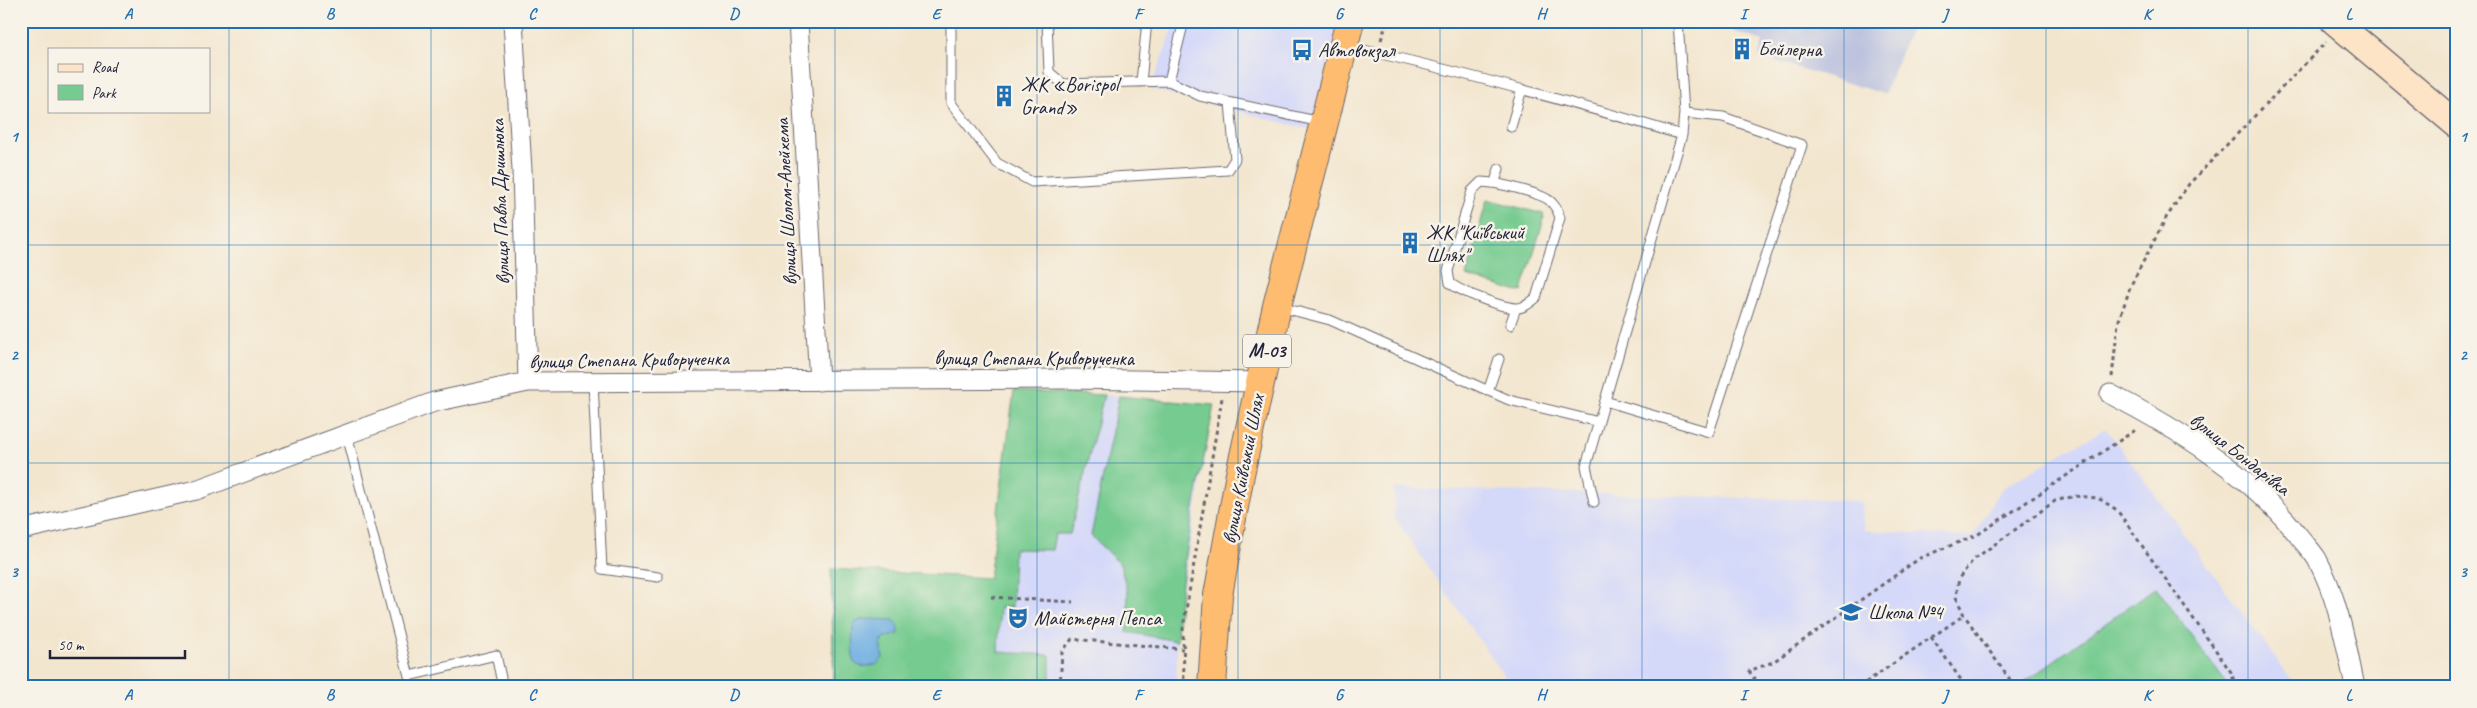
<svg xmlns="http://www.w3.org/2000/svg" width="2477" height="708" viewBox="0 0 2477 708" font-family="Caveat,sans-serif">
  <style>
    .built { fill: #d4d8f9 }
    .industrial { fill: #bdc3de }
    .green { fill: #76cb90; stroke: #4c7666 }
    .water { fill: #6daee1; stroke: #48688e }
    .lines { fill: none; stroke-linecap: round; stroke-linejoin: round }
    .service-casing { stroke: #6b676f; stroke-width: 11 }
    .minor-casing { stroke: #6b676f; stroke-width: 21 }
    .secondary-casing { stroke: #6b676f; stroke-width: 29 }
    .trunk-casing { stroke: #6b676f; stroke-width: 30 }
    .path { stroke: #6b676f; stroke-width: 3; stroke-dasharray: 4 4; stroke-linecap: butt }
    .service { stroke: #fff; stroke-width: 9 }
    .minor { stroke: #fff; stroke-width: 19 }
    .secondary { stroke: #fee4c6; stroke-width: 26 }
    .trunk { stroke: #fdbc70; stroke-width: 28 }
    .grid { fill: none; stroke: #1f6fb2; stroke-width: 1; stroke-opacity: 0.55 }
    .labels { text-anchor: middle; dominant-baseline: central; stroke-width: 5; stroke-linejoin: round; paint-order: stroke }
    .shield { fill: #f7f3e8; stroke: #62616f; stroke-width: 1 }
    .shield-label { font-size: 19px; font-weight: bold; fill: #22223b }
    .poi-label { font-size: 20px; fill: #22223b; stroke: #f7f3e8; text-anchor: start }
    .street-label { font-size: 20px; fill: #22223b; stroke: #f7f3e8 }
    .neatline { fill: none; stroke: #1f6fb2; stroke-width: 2 }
    .grid-label { font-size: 16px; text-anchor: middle; font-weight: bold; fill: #1f6fb2 }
  </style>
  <rect width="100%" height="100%" fill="#f7f3e8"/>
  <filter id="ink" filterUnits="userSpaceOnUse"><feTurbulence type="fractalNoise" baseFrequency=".02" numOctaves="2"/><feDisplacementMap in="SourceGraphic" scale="10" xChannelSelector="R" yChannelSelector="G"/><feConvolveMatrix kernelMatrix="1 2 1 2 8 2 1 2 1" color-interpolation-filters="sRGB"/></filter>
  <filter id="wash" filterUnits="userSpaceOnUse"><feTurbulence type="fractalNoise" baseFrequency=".0096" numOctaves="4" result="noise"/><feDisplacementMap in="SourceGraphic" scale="20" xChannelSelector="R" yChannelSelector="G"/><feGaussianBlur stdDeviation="1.12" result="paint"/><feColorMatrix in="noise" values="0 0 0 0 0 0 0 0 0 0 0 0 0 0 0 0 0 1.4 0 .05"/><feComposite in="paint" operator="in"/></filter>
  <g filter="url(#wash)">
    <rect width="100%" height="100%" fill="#f3e6cf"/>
    <path class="built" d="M1176,21H1345L1312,130L1150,89Z
      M1014,391L1109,395L1214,405L1178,614L1176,687H834L831,569L989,578Z
      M2106,428L2297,687H1512L1394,518V488L1861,501L1864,530L1972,537L2002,488Z"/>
    <path class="industrial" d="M1721,21H1914L1884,94L1759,56L1763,41L1730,30Z"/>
    <path class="green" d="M1487,199L1543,214L1544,219L1522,291L1518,292L1466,276Z
      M1014,391L1104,395L1070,534H1055L1052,550L1014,549L1012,607H1000L998,652L1050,655V687H834L831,569L989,578Z
      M1119,396L1214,405C1200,483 1180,562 1177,641L1127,632L1128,594L1120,564L1091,536Z
      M2156,587L2226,683L2221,687H2025L2023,683Z"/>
    <path class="water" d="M863,619L894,620L898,625L899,634L883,639L881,644L883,658L876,665C870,666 861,668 856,664C851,659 852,630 854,623Z"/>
  </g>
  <g filter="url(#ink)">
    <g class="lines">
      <g class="service-casing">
        <path id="service" d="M951,21V103L997,163L1032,182L1228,170L1235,159L1230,103
          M1047,21L1049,72L1063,84L1169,81
          M1184,21L1169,81L1200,96L1321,122
          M1346,46C1459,71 1571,102 1682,135
          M1141,82L1147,21
          M1511,127L1522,89
          M1481,182C1495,182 1541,193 1550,201C1556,206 1558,211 1560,218L1536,298C1530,303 1523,309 1515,308C1501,307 1461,292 1450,283L1448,271L1472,191Z
          M1495,182L1499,169
          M1280,307L1330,320L1509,400L1599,422
          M1510,325L1516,308
          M593,382L602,569L658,577
          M1488,391L1499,359
          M1605,401L1709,432L1802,145L1723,117L1684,113
          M347,435L409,676L496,655L503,687
          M1594,502L1586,466L1682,135L1684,113L1678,21"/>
      </g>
      <g class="minor-casing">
        <path id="minor" d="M513,21L522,170L528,382
          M798,21L819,381
          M2110,394C2178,429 2250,474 2298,535C2304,543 2312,551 2317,559C2338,598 2346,644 2355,687
          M21,530L196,490L434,402L528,382L1070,379L1260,382"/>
      </g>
      <g class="secondary-casing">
        <path id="secondary" d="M2334,21L2456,124"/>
      </g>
      <g class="trunk-casing">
        <path id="trunk" d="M1212,687L1218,595L1240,474L1277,306L1350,21"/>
      </g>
      <path class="path" d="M1381,40L1387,21
        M2112,377L2118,323L2131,285L2166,218L2189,184L2326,42
        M991,597L1073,602
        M1931,637L1966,687
        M1009,686H1060
        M1060,687L1062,652L1072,639L1183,649
        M1184,687L1183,628L1222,398
        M1760,687L1749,671L1773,662L1920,558L1977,535L2137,429
        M1859,687L1964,615
        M2015,687L1964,615L1956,597L1959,578L1973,560L2055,501L2075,496L2098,498L2117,510L2231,672L2236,687"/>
      <use href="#service" class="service"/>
      <use href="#minor" class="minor"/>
      <use href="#secondary" class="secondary"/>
      <use href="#trunk" class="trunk"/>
    </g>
  </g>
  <path class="grid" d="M229,21V687M431,21V687M633,21V687M835,21V687M1037,21V687M1238,21V687M1440,21V687M1642,21V687M1844,21V687M2046,21V687M2248,21V687M21,245H2456M21,463H2456"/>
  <defs>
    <g id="building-bare" transform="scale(1.725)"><path d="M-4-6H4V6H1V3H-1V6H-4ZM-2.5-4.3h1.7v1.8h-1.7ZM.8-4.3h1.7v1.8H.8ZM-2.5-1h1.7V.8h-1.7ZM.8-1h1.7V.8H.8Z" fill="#1f6fb2" stroke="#f7f3e8" stroke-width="2.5" paint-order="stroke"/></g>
    <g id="bus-bare" transform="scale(1.725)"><path d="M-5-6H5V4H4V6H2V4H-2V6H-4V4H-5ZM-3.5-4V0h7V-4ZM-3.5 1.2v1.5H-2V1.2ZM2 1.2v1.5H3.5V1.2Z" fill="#1f6fb2" stroke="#f7f3e8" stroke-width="2.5" paint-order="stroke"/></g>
    <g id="school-bare" transform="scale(1.725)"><path d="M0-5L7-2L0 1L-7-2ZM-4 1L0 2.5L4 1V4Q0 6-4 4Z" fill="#1f6fb2" stroke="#f7f3e8" stroke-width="2.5" paint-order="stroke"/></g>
    <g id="theatre-bare" transform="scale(1.725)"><path d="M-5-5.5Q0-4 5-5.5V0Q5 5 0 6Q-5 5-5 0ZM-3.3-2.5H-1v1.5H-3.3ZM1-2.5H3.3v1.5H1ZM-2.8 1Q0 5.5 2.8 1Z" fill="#1f6fb2" stroke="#f7f3e8" stroke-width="2.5" paint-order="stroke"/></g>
  </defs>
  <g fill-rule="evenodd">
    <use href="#building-bare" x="1742" y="49"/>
    <use href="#bus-bare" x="1302" y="50"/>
    <use href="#building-bare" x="1004" y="96"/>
    <use href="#building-bare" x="1410" y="243"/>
    <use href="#school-bare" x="1851" y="612"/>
    <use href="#theatre-bare" x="1018" y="618"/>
  </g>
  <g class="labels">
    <rect class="shield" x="1243" y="334.5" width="48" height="33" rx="4"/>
    <g class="shield-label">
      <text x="1267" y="351">М-03</text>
    </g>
    <g class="poi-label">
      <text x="1758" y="49">Бойлерна</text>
      <text x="1318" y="50">Автовокзал</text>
      <text x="1021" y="84">ЖК «Borispol<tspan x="1021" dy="23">Grand»</tspan></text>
      <text x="1426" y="232">ЖК "Київський<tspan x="1426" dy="23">Шлях"</tspan></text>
      <text x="1868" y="612">Школа №4</text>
      <text x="1034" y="618">Майстерня Пепса</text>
    </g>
    <g class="street-label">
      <text transform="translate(500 202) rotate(-92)">вулиця Павла Дришлюка</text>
      <text transform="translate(786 202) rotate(-93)">вулиця Шолом-Алейхема</text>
      <text x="1034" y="358">вулиця Степана Криворученка</text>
      <text transform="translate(629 360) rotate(-1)">вулиця Степана Криворученка</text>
      <text transform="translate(2240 454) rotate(38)">вулиця Бондарівка</text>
      <text transform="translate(1243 469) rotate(-79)">вулиця Київський Шлях</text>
    </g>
  </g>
  <rect width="2477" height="708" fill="none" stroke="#f7f3e8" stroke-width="55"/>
  <rect x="48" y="48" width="162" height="65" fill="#f7f3e8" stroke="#a29fa3"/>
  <rect x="58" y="64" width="25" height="8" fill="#fee4c6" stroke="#a29fa3"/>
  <text x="92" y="72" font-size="15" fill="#22223b">Road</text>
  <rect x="58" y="85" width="25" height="15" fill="#76cb90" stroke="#a29fa3"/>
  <text x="92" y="98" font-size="15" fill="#22223b">Park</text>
  <path d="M50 650v8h135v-8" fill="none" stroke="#22223b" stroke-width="2.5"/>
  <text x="58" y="650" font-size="15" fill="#22223b" stroke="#f7f3e8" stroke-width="4" paint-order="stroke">50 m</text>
  <rect x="28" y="28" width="2422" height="652" class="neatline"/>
  <g class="grid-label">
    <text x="128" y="19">A</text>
    <text x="330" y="19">B</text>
    <text x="532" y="19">C</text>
    <text x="734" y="19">D</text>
    <text x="936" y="19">E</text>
    <text x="1138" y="19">F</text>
    <text x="1339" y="19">G</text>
    <text x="1541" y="19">H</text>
    <text x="1743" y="19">I</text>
    <text x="1945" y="19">J</text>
    <text x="2147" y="19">K</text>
    <text x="2349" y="19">L</text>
    <text x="14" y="142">1</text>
    <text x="2463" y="142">1</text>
    <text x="14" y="360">2</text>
    <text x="2463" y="360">2</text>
    <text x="14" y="577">3</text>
    <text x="2463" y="577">3</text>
    <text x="128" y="700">A</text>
    <text x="330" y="700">B</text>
    <text x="532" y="700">C</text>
    <text x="734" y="700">D</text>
    <text x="936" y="700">E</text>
    <text x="1138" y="700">F</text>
    <text x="1339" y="700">G</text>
    <text x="1541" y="700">H</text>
    <text x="1743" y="700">I</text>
    <text x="1945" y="700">J</text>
    <text x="2147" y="700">K</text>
    <text x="2349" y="700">L</text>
  </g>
</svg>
